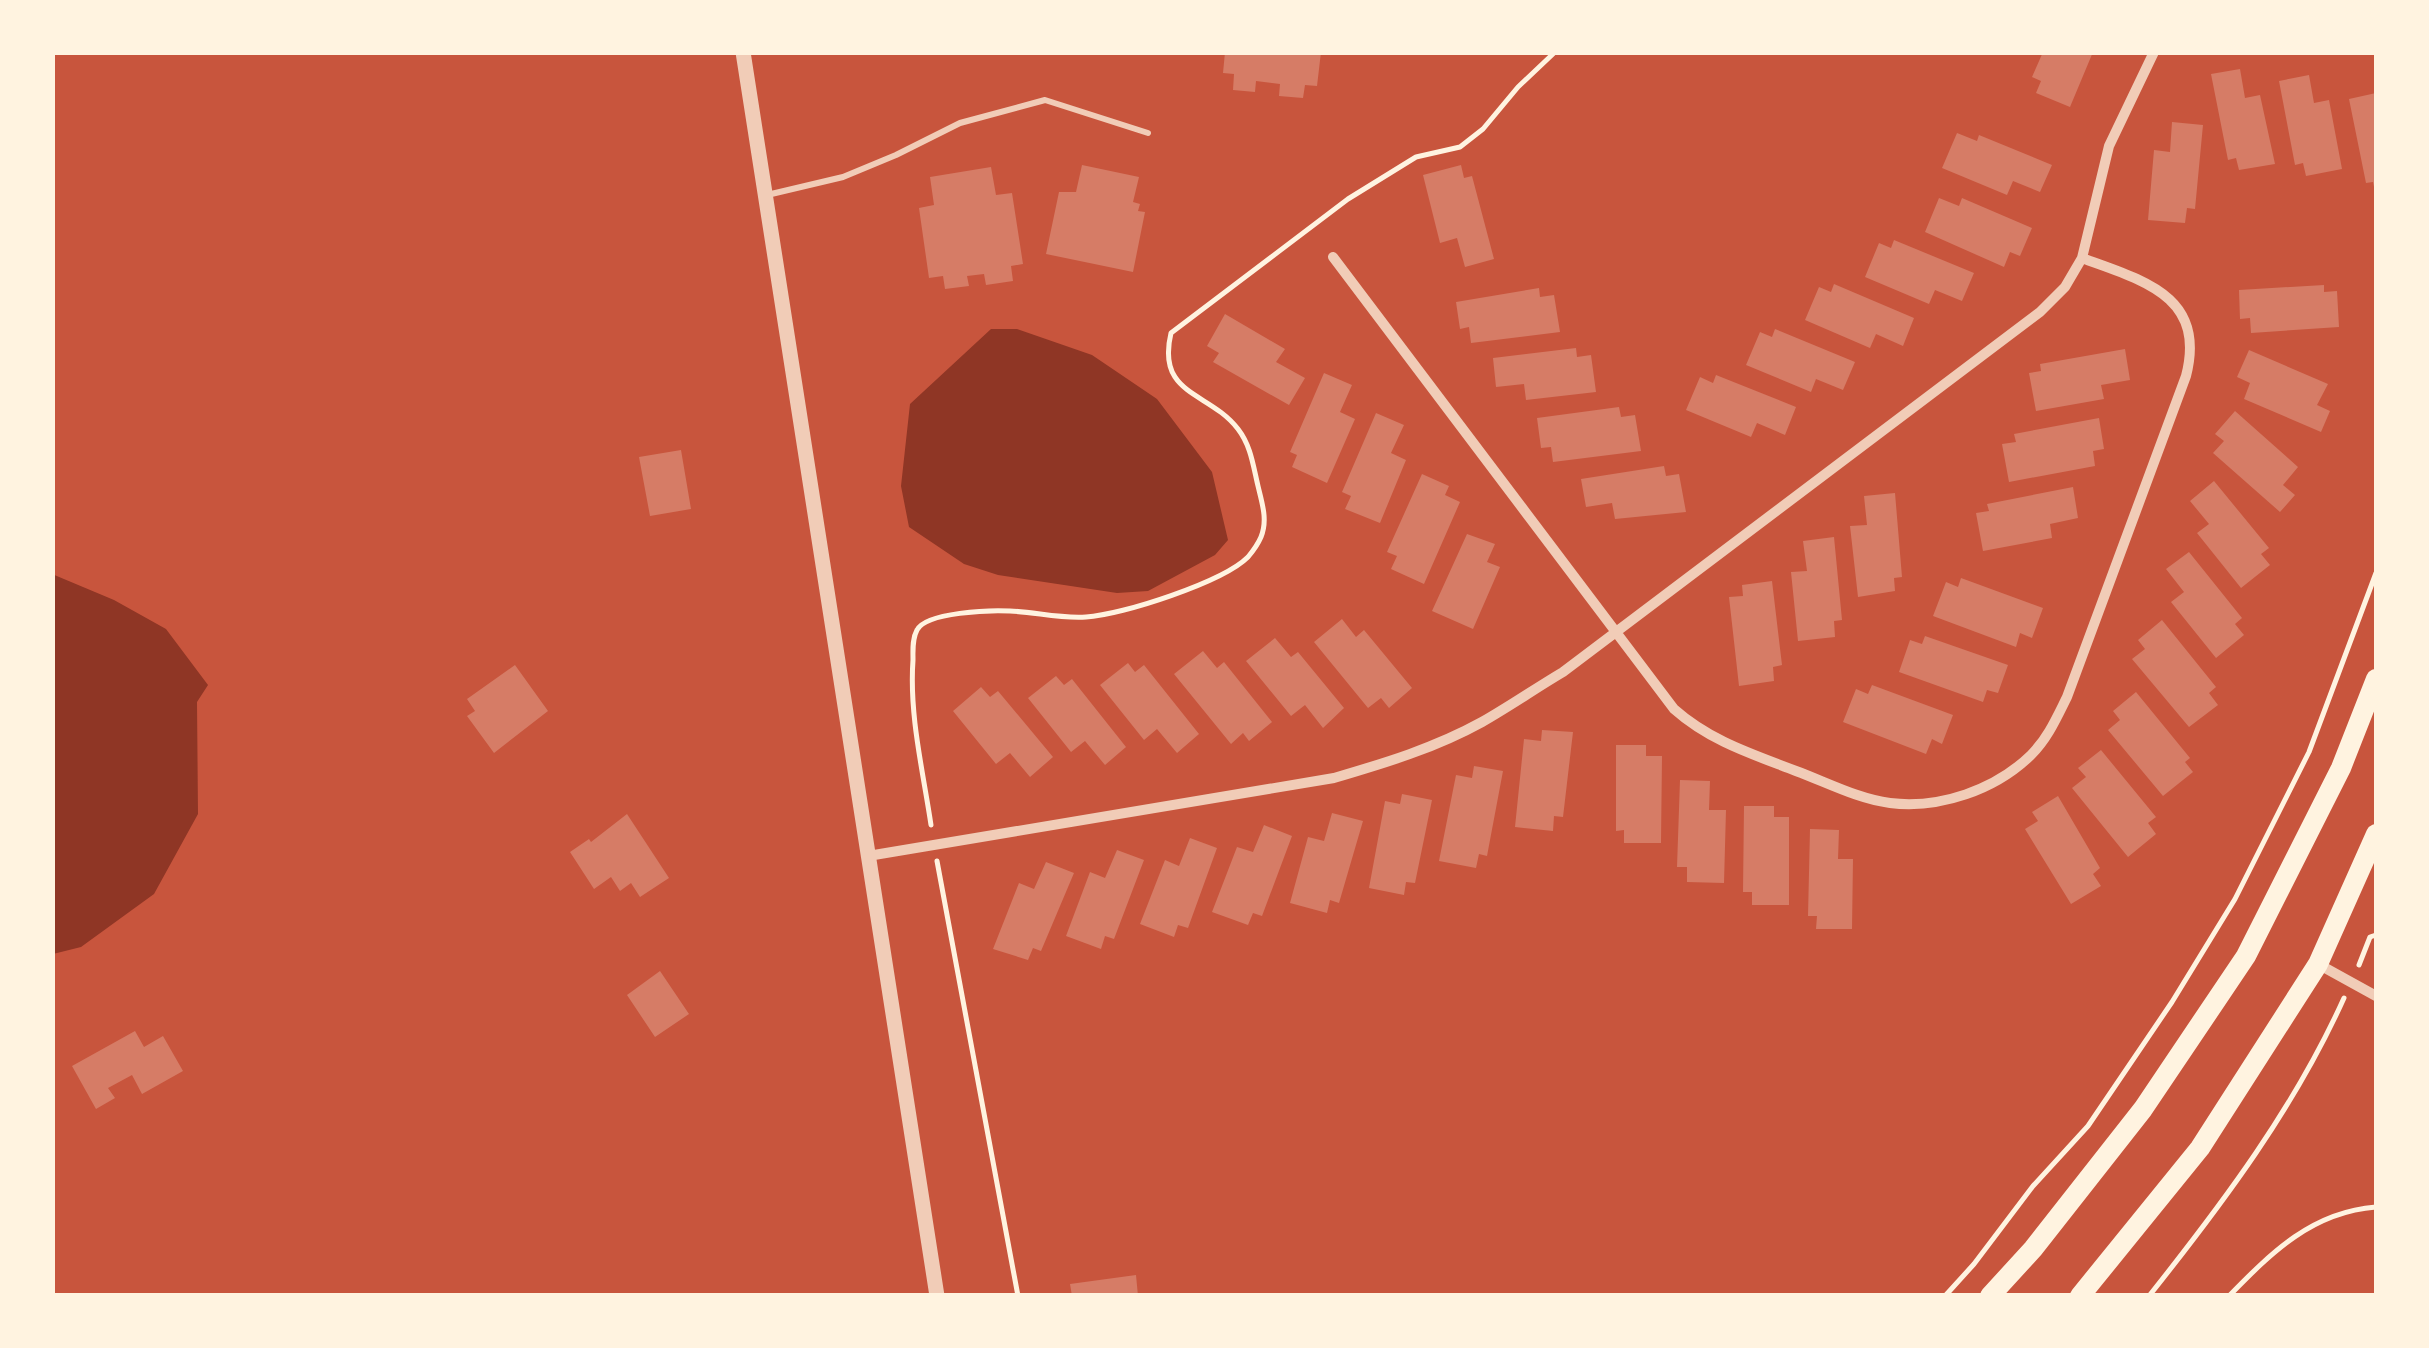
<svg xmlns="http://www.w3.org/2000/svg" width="2429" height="1348" viewBox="0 0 2429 1348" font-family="Jost,sans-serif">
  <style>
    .water { fill: #8f3625 }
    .building { fill: #d67c66 }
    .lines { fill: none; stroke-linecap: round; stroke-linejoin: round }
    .path { stroke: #fff3e0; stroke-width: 5 }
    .service { stroke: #f1ccb7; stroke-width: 6 }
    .minor { stroke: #f1ccb7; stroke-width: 10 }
    .tertiary { stroke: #f1ccb7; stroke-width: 15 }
    .primary { stroke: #fff3e0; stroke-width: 20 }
  </style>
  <rect width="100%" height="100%" fill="#c8553d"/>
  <path class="water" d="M991,329H1017L1092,355L1157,399L1212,472L1228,540L1215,555L1148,591L1117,593L998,575L964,564L909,527L901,486L910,404Z
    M52,574L114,600L166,629L208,685L197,702L198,814L154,894L81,947L53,954Z"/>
  <path class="building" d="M1225,52H1321L1317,86L1305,85L1303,98L1279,96L1280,84L1256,81L1255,92L1233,90L1234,74L1223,73Z
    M2043,52H2093L2070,107L2036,93L2041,81L2032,77Z
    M2240,69L2245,98L2260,95L2275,164L2239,170L2236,158L2228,160L2211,74Z
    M2309,75L2314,103L2329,100L2342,169L2306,176L2303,163L2295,165L2279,81Z
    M2376,93V192H2375L2373,182L2366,183L2349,99Z
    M2172,122L2203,125L2195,209L2187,208L2185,223L2148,220L2154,150L2170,152Z
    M1957,133L1977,141L1979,135L2052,165L2040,192L2013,181L2007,195L1942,168Z
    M1082,165L1139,177L1133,202L1140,204L1138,211L1145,212L1133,272L1046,254L1059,192H1076Z
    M1461,165L1464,178L1472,176L1494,259L1465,267L1457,238L1440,243L1423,175Z
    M991,167L996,195L1012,193L1023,264L1011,266L1013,281L986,285L984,274L967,276L969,286L945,289L943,276L929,278L919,208L934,205L930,177Z
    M1939,198L1959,206L1962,198L2032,228L2020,256L2010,252L2004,267L1925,232Z
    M1894,240L1974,273L1962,301L1935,290L1929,304L1865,277L1879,243L1891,248Z
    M1834,284L1914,318L1903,346L1876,334L1870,348L1805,320L1819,287L1831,292Z
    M2324,285V292L2337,291L2339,327L2251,333L2250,318L2240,319L2239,290Z
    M1539,288L1540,297L1554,295L1560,332L1471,343L1469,327L1460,329L1456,302Z
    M1225,314L1285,349L1276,362L1305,378L1289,405L1213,362L1219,353L1207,346Z
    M1775,329L1855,362L1843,390L1816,379L1811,392L1746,365L1760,332L1772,337Z
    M1576,348L1577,357L1591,355L1596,392L1526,400L1524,384L1496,387L1493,358Z
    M2125,349L2130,380L2101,385L2104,399L2036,411L2029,373L2041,371L2040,364Z
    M2249,350L2328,384L2317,405L2330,411L2321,432L2244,399L2250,383L2237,377Z
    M1324,373L1352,385L1340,412L1355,419L1327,483L1292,467L1297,455L1290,452Z
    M1716,375L1796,407L1785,435L1757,423L1751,437L1686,410L1700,377L1713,383Z
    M1619,407L1621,417L1635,415L1641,451L1553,462L1551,447L1541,448L1537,418Z
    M2235,411L2298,467L2283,485L2295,495L2280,512L2213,453L2224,441L2215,434Z
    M1376,413L1404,425L1391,453L1406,460L1380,523L1345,509L1351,496L1342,492Z
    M2099,418L2104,449L2093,451L2095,466L2009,482L2002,444L2016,442L2014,434Z
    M681,450L691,509L650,516L639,457Z
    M1664,466L1666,476L1679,474L1686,512L1615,519L1612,503L1586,507L1581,479Z
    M1422,474L1449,486L1445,495L1460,502L1424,584L1391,569L1397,556L1387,552Z
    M2214,481L2269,548L2261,554L2270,565L2241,588L2197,533L2209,524L2190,501Z
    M2073,487L2078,518L2050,524L2052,538L1983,551L1976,513L1989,511L1987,504Z
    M1895,493L1902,577L1894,578L1895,591L1858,597L1850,526L1867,525L1864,496Z
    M1467,534L1495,544L1487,562L1500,567L1473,629L1432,611Z
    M1834,537L1842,620L1834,621L1835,637L1798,641L1791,572L1807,571L1803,541Z
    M2189,552L2242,618L2235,624L2244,635L2216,658L2171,602L2184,592L2166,569Z
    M1961,578L2043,608L2032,638L2020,633L2016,647L1933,616L1946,582L1958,587Z
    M1772,581L1782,665L1773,667L1774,681L1739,686L1729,597L1743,596L1742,585Z
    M1342,619L1356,637L1364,630L1412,688L1389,708L1381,698L1368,708L1314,642Z
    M2162,620L2216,687L2209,693L2218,705L2189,727L2132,659L2145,649L2138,640Z
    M1925,636L2008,665L1998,693L1987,690L1983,702L1899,672L1910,640L1922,644Z
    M1275,638L1291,657L1298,652L1344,708L1323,728L1305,705L1291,716L1246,661Z
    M1203,651L1217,668L1224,662L1272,722L1249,741L1243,733L1231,744L1174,674Z
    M1128,663L1135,672L1144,665L1199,734L1177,753L1157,729L1144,740L1100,685Z
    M515,665L548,711L494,753L467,716L475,711L467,699Z
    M1056,676L1064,685L1072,679L1126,747L1105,765L1085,741L1071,752L1028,698Z
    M1872,685L1953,715L1942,744L1932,739L1926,754L1843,722L1856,689L1868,694Z
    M981,687L990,697L998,691L1053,757L1030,777L1010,753L996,764L953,711Z
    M2136,692L2190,758L2185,762L2193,772L2163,796L2108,730L2120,720L2113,711Z
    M1542,730L1573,732L1563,817L1554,816L1553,831L1515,827L1524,739L1541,741Z
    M1616,745H1646V756H1662L1661,843H1624V830L1616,831Z
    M2101,750L2156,817L2148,823L2156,834L2128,857L2072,788L2086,777L2078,768Z
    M1474,766L1503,771L1487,856L1479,854L1476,868L1439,861L1456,775L1472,778Z
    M1680,780L1710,781L1709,810H1726L1724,883L1687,882V867H1677Z
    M1402,794L1432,800L1415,883L1406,882L1404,895L1369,888L1385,801L1400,804Z
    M2058,796L2100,868L2093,874L2101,886L2071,904L2025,829L2038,821L2032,812Z
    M1744,806H1774V817H1789V905H1752V892H1743Z
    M1332,813L1363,821L1339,903L1330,900L1327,913L1290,903L1308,837L1324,841Z
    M627,814L669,878L640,897L631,883L620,891L611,877L594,889L570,852L589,839L591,842Z
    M1264,825L1292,836L1262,916L1253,913L1248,925L1212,912L1237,847L1253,852Z
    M1810,829L1839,830L1838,859H1853L1852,929H1816L1817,916H1808Z
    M1190,838L1217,848L1188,928L1178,925L1174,937L1140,924L1165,860L1179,866Z
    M1117,850L1144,860L1114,939L1105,936L1101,949L1066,936L1090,872L1105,878Z
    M1046,862L1074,873L1041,951L1033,948L1028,960L993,949L1019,883L1034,889Z
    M660,971L689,1014L655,1037L627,995Z
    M135,1031L144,1047L163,1036L183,1071L142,1094L132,1075L108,1088L115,1098L96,1109L72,1066Z
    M1136,1275L1138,1296H1072L1070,1284Z"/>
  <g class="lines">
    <path class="path" d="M931,825C923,771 909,715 913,660C913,650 912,639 917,630C926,612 991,610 1010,611C1035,612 1061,619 1086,617C1122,615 1223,582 1248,557C1253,551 1258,544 1261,537C1268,520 1262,503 1258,486C1253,465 1251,446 1238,429C1209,391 1156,396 1171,333L1348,199L1416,157L1460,147L1483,129L1518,87L1555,52
      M937,861L1018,1296
      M2359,965L2370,937L2376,935
      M1945,1296L1974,1264L2033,1186L2088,1126L2172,1002L2235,899L2309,752L2376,573
      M2149,1296C2223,1203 2295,1107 2344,998
      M2229,1296C2272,1252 2312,1212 2376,1207"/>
    <path class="service" d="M767,195L843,177L896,155L960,123L1045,100L1148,133"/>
    <path class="minor" d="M1333,257L1674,709C1710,741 1752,754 1796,771C1826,782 1858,799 1890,803C1940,809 1995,790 2031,755C2048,738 2057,717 2067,697L2186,376C2207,295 2141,280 2082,258
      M868,856L1334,778C1385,763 1435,748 1482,722C1510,706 1536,688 1563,672L2040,312L2065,287L2082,258L2109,146L2154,52
      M2318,964L2376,996"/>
    <path class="tertiary" d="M743,52L937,1296"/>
    <path class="primary" d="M1990,1296L2033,1249L2143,1109L2246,956L2341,768L2376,679
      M2080,1296L2200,1148L2318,964L2376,834"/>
  </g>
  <rect width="2429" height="1348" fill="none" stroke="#fff3e0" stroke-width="110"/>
</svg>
